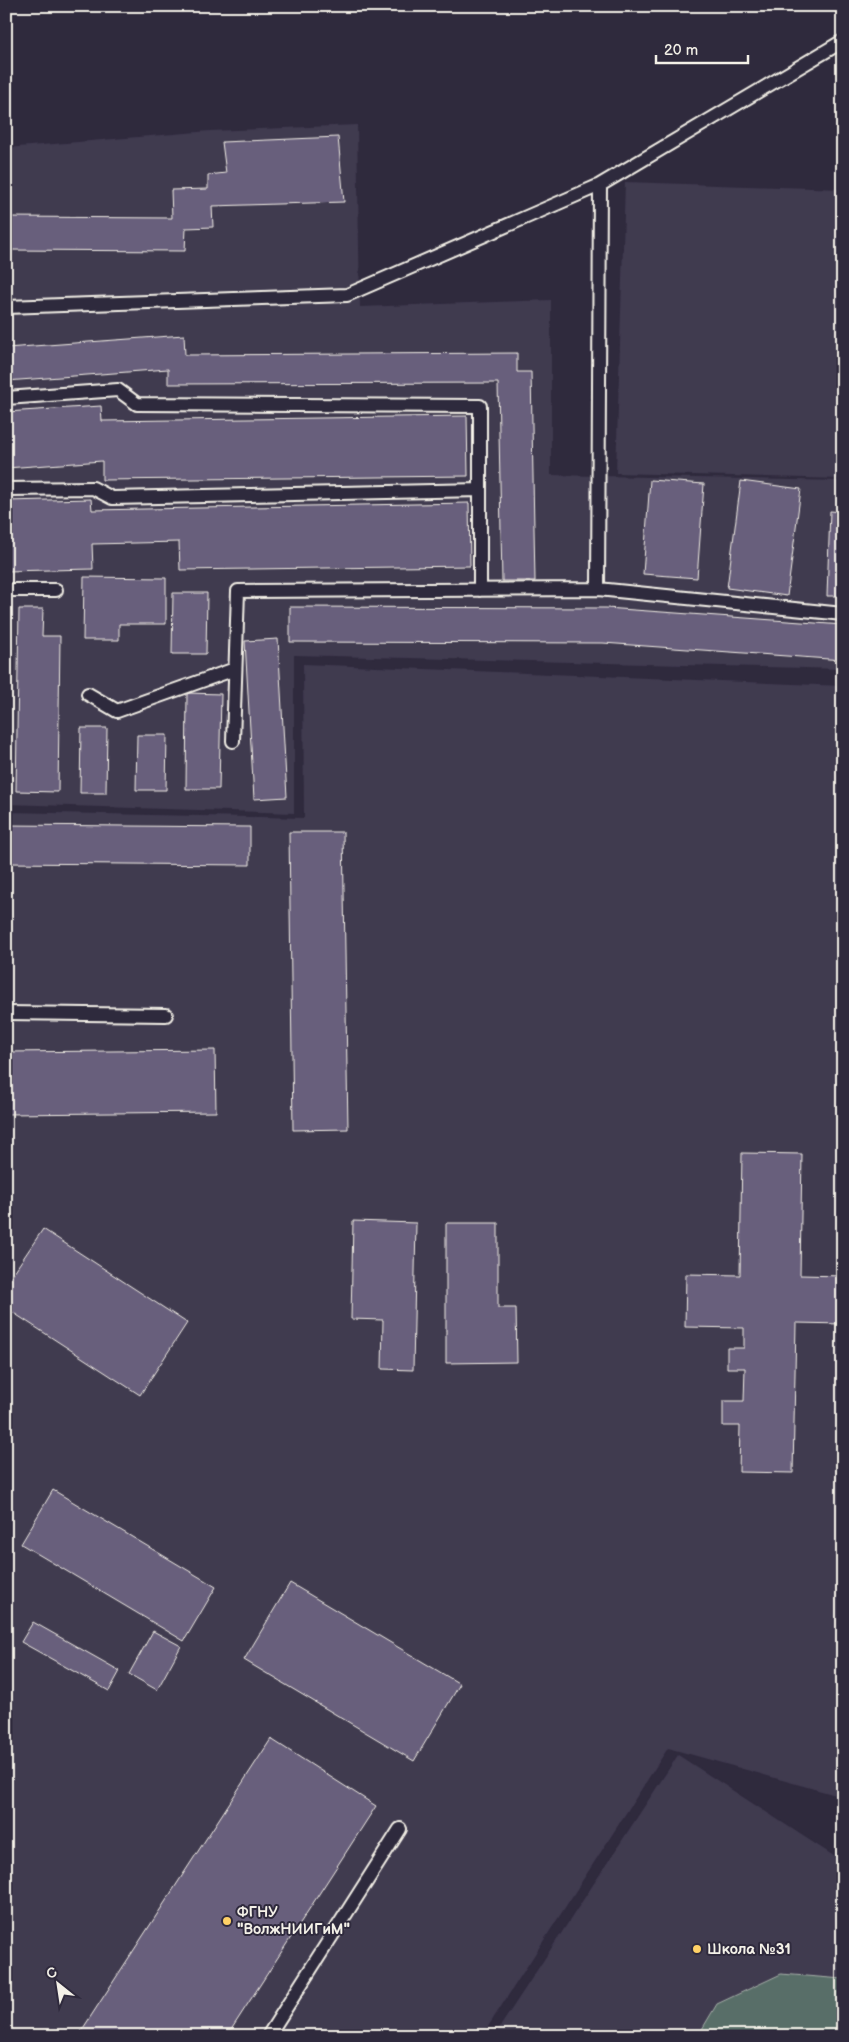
<svg xmlns="http://www.w3.org/2000/svg" width="849" height="2042" viewBox="0 0 849 2042" font-family="'Balsamiq Sans',sans-serif">
  <style>
    .built { fill: #403a50 }
    .green { fill: #586e68; stroke: #a6b0a8 }
    .building { fill: #685e7b; stroke: #f4f1e8 }
    .lines { fill: none; stroke-linecap: round; stroke-linejoin: round }
    .service-casing { stroke: #f4f1e8; stroke-width: 16 }
    .service { stroke: #2f2a3d; stroke-width: 12 }
    .poi-dot { fill: #ffd166; stroke: #2f2a3d; stroke-width: 2 }
    .labels { text-anchor: middle; dominant-baseline: central; stroke-width: 4; stroke-linejoin: round; paint-order: stroke }
    .poi-label { font-size: 15px; font-weight: bold; fill: #f4f1e8; stroke: #2f2a3d; text-anchor: start }
  </style>
  <rect width="100%" height="100%" fill="#2f2a3d"/>
  <filter id="ink" filterUnits="userSpaceOnUse"><feTurbulence type="fractalNoise" baseFrequency=".02" numOctaves="2"/><feDisplacementMap in="SourceGraphic" scale="10" xChannelSelector="R" yChannelSelector="G"/><feConvolveMatrix kernelMatrix="1 2 1 2 8 2 1 2 1" color-interpolation-filters="sRGB"/></filter>
  <g filter="url(#ink)">
    <path class="built" d="M357,125L360,307L551,300V475L843,481V669L294,655V813L6,804V148L210,131Z
      M625,182L843,189V479L616,473Z
      M303,664L843,686V1797L668,1748L482,2036H6V812L304,818Z
      M678,1755L843,1862V2036H494Z"/>
    <path class="green" d="M781,1974L843,1979V2036H698L717,2004Z"/>
    <path class="building" d="M338,137L344,202L212,206L213,227L186,228L185,251L6,250V217L172,218L171,190L208,189V175L226,173L222,142Z
      M184,335L185,355L517,353V372H531L535,581H502L498,383L168,384V369L6,381V348Z
      M101,406L102,421L467,416L468,476L102,480V461L6,468V412Z
      M650,480L704,484L697,578L643,574Z
      M741,481L801,489L787,596L727,588Z
      M91,499L92,510L469,503L470,566L180,570L179,542L92,544L93,569L6,571V501Z
      M830,511L843,512V596H827Z
      M84,577L166,578V624H119V640H83Z
      M173,593H207L206,654H172Z
      M290,607L606,608L843,625V660L603,643L290,642Z
      M19,609H43L42,636H60L58,792L16,791Z
      M278,639L287,797L254,799L245,641Z
      M187,693L221,694L219,789H186Z
      M81,728H107L106,793H80Z
      M137,735H167L166,790H136Z
      M6,825L250,827V865L6,863Z
      M289,832H343L348,1129L293,1130Z
      M215,1050L216,1112L6,1114V1052Z
      M742,1153L802,1154L800,1275L843,1276V1324L796,1323L793,1473L739,1472L740,1426H723V1401H744L745,1368H727V1348H744V1328L685,1327L686,1274L740,1275Z
      M353,1221L416,1223L413,1370L382,1369L383,1320L351,1319Z
      M446,1223H498V1308H516L517,1362L446,1363Z
      M43,1229L187,1323L140,1395L6,1308V1284Z
      M53,1490L216,1587L184,1641L21,1544Z
      M290,1583L460,1684L414,1761L244,1660Z
      M33,1622L120,1671L109,1691L21,1642Z
      M153,1631L181,1646L157,1690L129,1674Z
      M271,1739L376,1806L227,2036H78Z"/>
    <g class="lines">
      <g class="service-casing">
        <path id="service" d="M600,185L598,589L843,614
          M6,307L347,295L600,185L843,41
          M6,398L118,390L137,404L480,406V590
          M6,489L93,488L112,498L480,490
          M6,590H56
          M88,694L117,711L235,669
          M233,741L238,591L598,589
          M6,1013L166,1015
          M268,2036L400,1829"/>
      </g>
      <use href="#service" class="service"/>
    </g>
  </g>
  <g class="poi-dot">
    <circle cx="227" cy="1921" r="5"/>
    <circle cx="697" cy="1949" r="5"/>
  </g>
  <g class="labels">
    <g class="poi-label">
      <text x="237" y="1912">ФГНУ<tspan x="237" dy="17">"ВолжНИИГиМ"</tspan></text>
      <text x="707" y="1949">Школа №31</text>
    </g>
  </g>
  <rect width="849" height="2042" fill="none" stroke="#2f2a3d" stroke-width="25"/>
  <rect x="12" y="12" width="824" height="2017" fill="none" stroke="#f4f1e8" stroke-width="2" filter="url(#ink)"/>
  <g transform="translate(58 1984) rotate(330)" stroke="#2f2a3d" stroke-width="4" paint-order="stroke">
  <path d="M0-4L9 19L0 12L-9 19Z" fill="#f4f1e8"/>
  <text y="-8" font-size="14" font-weight="bold" text-anchor="middle" fill="#f4f1e8">С</text>
  </g>
  <path d="M656 55v8h92v-8" fill="none" stroke="#f4f1e8" stroke-width="2.5"/>
  <text x="664" y="55" font-size="15" fill="#f4f1e8" stroke="#2f2a3d" stroke-width="4" paint-order="stroke">20 m</text>
</svg>
